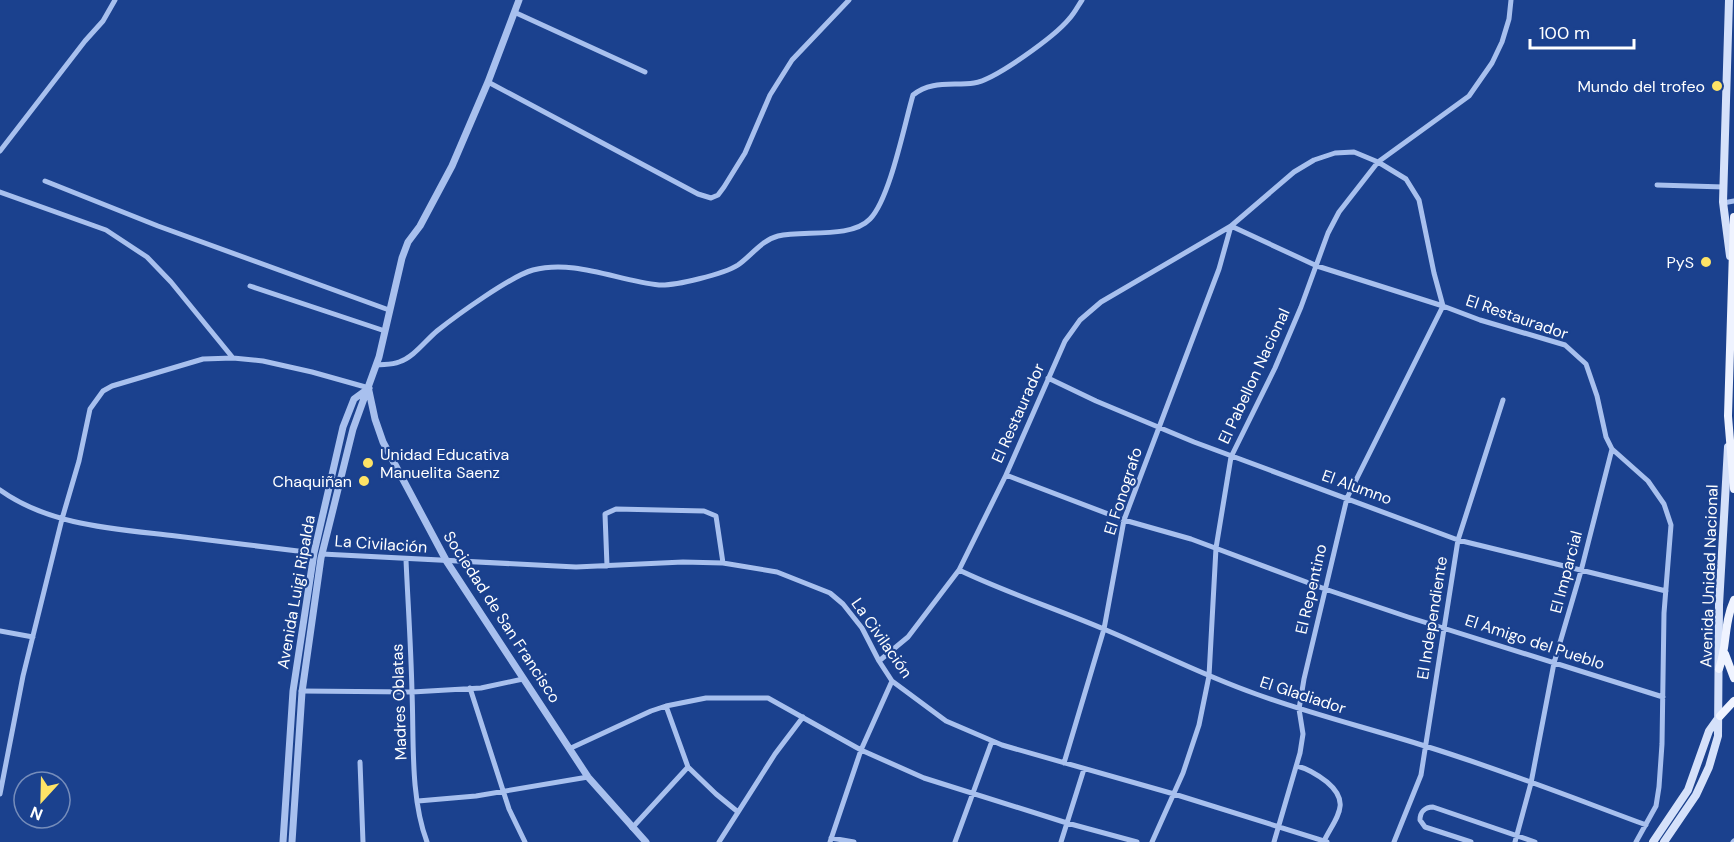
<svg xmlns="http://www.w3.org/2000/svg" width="1734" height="842" viewBox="0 0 1734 842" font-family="'DM Sans',sans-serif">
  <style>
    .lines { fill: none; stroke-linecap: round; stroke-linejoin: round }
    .minor { stroke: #a8c0ee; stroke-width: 5 }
    .tertiary { stroke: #a8c0ee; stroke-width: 7 }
    .secondary { stroke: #d5e1fa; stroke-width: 8 }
    .primary { stroke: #eff3ff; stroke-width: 8 }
    .poi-dot { fill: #fee366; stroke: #1b418e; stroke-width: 2 }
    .labels { text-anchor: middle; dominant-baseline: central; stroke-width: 4.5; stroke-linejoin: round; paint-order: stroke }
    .poi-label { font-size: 16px; fill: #fff; stroke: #1b418e; text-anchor: end }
    .street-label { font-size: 16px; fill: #fff; stroke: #1b418e }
  </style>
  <rect width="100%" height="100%" fill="#1b418e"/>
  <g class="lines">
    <path class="minor" d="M514,12L645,72
      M488,82L698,194L711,198L718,195L724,187L745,153L770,95L792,60L849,0
      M0,151L85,41L103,21L115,0
      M45,181L158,226L389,310
      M1657,185L1724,187
      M0,192L106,230L147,257L171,282L233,358
      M1723,203L1734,201
      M250,286L385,331
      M377,365C384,364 392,365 399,362C414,357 425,341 437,331C457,315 511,276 533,270C575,259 618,281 659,285C675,286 724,274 738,265C751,256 762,240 778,236C803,230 851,239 870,219C890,198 904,126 913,95C931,80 953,86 974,83C995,80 1055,36 1069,19C1074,14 1078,6 1082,0
      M1048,378L1096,401L1194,442L1458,540L1666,591
      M1006,475L1124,520L1191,539L1325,589L1408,617L1663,697
      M0,490C50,526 117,529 176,536C222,542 268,547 314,553
      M322,554L576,567L683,562L723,563L777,572L830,593L843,604L862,628L879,661L892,681L946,721L1002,745L1174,794L1327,842
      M406,560C408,604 411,648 412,692C414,740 410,797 427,842
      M607,566L605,514L616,509L704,511L716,516L723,563
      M959,570C1007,593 1057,609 1106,630C1156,651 1204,676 1256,694C1311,714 1368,728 1425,746C1500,769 1573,798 1646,825
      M0,631L33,637
      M879,661L908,637L959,570L1006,475L1065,341L1080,320L1101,302L1231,226L1317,266L1443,306L1480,320L1565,345L1586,364L1597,396L1606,437L1612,449L1648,481L1664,504L1671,525L1664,613L1662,744L1659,787L1656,806L1636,842
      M470,688L509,809L525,842
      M301,691L412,692L481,688L523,679
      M666,706L688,767L716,794L738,812
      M571,748L651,711L666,706L706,698H768L861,750L924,778L1067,823L1137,842
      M360,762L363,842
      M1064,763L1104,629L1124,520L1219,269L1231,226L1294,172L1314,160L1335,153L1354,152L1378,162L1406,179L1419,200L1434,273L1443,306
      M1297,766C1309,769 1318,775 1327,782C1352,803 1336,817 1324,841
      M0,794L23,676L62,519L79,461L90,409L103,391L112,386L203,359L233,358L263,361L312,372L369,388
      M418,801L476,796L588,777
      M632,828L688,767
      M831,838L854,842
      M719,842L775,754L803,717
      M830,842L861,750L892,681
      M955,842L992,741
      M1061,842L1084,769
      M1152,842L1183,773L1199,725L1209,676L1216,548L1231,457L1275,368L1301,307L1328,233L1339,212L1378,162L1469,96L1492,63L1502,42L1509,19L1511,0
      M1274,842L1300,753L1303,734L1299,709L1304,679L1347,498L1443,306
      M1394,842L1421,775L1458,540L1503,400
      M1471,842L1425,827L1420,820C1420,812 1425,807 1433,807L1535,842
      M1515,842L1531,783L1554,663L1581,571L1612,449
      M1733,842L1734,841"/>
    <path class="tertiary" d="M369,391L375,419L383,442L447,562L588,777L646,842
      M283,842L293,691L314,553L343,427L354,399L369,388
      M292,842L302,692L321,558L353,429L379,357L402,258L408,242L420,226L452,166L488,82L519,0"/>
    <path class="secondary" d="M1729,0L1723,202L1730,256
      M1653,842L1688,790L1709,731L1719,717
      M1664,842L1696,795L1709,767L1718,736L1719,605L1728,447"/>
    <path class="primary" d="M1734,217L1728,416L1734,489
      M1725,654L1734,678
      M1719,669C1728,644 1723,625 1734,600
      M1720,716L1734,701"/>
  </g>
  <g class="poi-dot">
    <circle cx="1717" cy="86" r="6"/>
    <circle cx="1706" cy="262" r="6"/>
    <circle cx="368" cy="463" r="6"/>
    <circle cx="364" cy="481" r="6"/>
  </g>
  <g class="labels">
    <g class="poi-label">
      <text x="1705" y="86">Mundo del trofeo</text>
      <text x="1694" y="262">PyS</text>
      <text x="380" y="454" text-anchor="start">Unidad Educativa<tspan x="380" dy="18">Manuelita Saenz</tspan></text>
      <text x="352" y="481">Chaquiñan</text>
    </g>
    <g class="street-label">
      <text transform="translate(1517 317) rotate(19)">El Restaurador</text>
      <text transform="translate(1254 376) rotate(-65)">El Pabellon Nacional</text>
      <text transform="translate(1018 413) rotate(-66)">El Restaurador</text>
      <text transform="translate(1357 487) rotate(20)">El Alumno</text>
      <text transform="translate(1123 491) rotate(-72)">El Fonografo</text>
      <text transform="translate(381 544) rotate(4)">La Civilación</text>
      <text transform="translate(1566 572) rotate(-75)">El Imparcial</text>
      <text transform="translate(1709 576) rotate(-88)">Avenida Unidad Nacional</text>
      <text transform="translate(1311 589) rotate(-77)">El Repentino</text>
      <text transform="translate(296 592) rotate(-80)">Avenida Luigi Ripalda</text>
      <text transform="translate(502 617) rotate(57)">Sociedad de San Francisco</text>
      <text transform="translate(1432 618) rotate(-81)">El Independiente</text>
      <text transform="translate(882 638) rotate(55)">La Civilación</text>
      <text transform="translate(1535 642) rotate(18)">El Amigo del Pueblo</text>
      <text transform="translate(1303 695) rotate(18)">El Gladiador</text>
      <text transform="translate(399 702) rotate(-92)">Madres Oblatas</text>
    </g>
  </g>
  <g transform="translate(42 800) rotate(202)"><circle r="28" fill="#1b418e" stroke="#768dbb" stroke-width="1.5"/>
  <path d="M0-4.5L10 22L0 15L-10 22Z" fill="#fee366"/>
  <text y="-9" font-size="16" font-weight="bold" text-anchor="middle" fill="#ffffff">N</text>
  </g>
  <path d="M1530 39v9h104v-9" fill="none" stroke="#ffffff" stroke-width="3"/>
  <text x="1539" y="39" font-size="18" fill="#ffffff" stroke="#1b418e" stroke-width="4.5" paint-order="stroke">100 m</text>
</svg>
